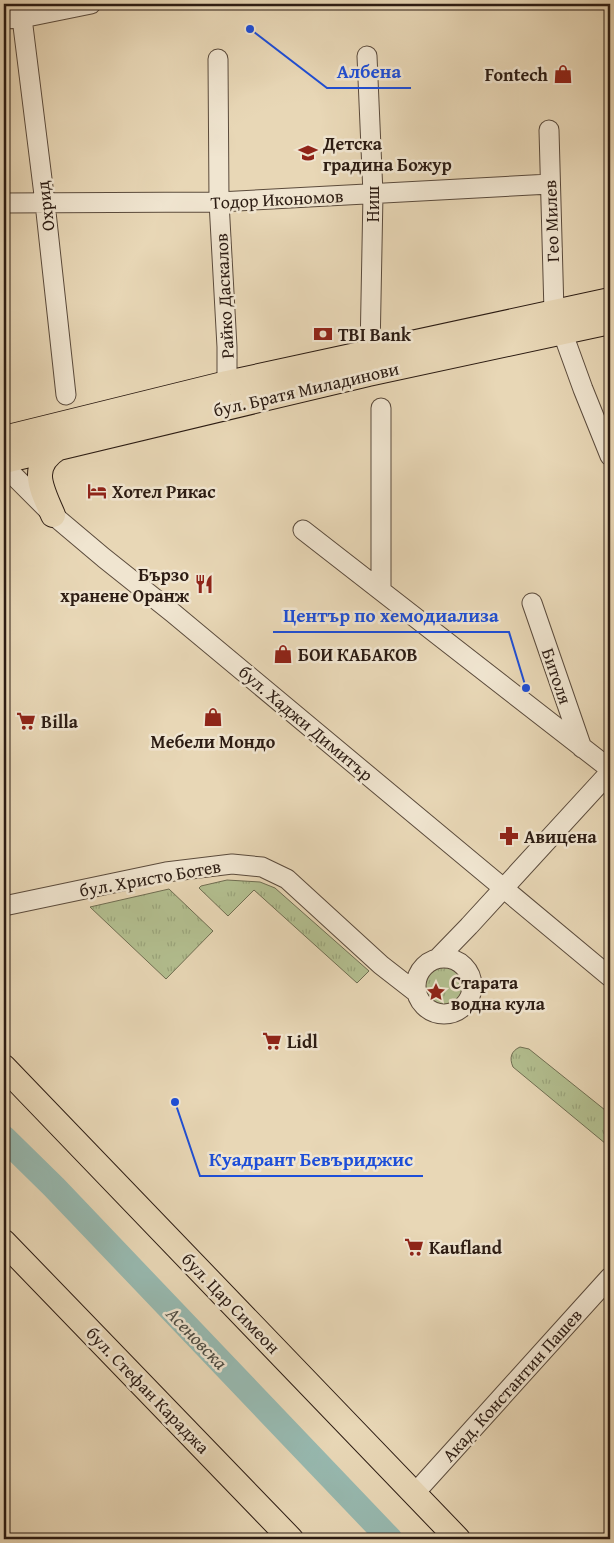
<svg xmlns="http://www.w3.org/2000/svg" width="614" height="1543" viewBox="0 0 614 1543" font-family="'Gentium Book Plus',serif">
  <style>
    .grass { fill: url(#grass-tufts); stroke: #706e52 }
    .lines { fill: none; stroke-linecap: round; stroke-linejoin: round }
    .river { stroke: #97b9b0; stroke-width: 25 }
    .minor-casing { stroke: #5b4b3c; stroke-width: 21 }
    .major-casing { stroke: #2c1c13; stroke-width: 26 }
    .minor { stroke: #f0e5d0; stroke-width: 19 }
    .major { stroke: #e8d7b6; stroke-width: 24 }
    .labels { text-anchor: middle; dominant-baseline: central; stroke-width: 5; stroke-linejoin: round; paint-order: stroke }
    .poi-label { font-size: 18px; font-weight: bold; fill: #2c1c13; stroke: #f0e5d0; text-anchor: start }
    .street-label { font-size: 18px; fill: #2c1c13; stroke: #f0e5d0 }
    .water-label { font-size: 19px; font-style: italic; fill: #4c4b42; stroke: #f0e5d0 }
    .leader { fill: none; stroke: #1d4ed8; stroke-width: 2 }
    .callout-dot { fill: #1d4ed8; stroke: #f0e5d0; stroke-width: 2 }
    .callout-label { font-size: 19px; text-anchor: middle; font-weight: bold; fill: #1d4ed8; stroke: #f0e5d0; stroke-width: 5; stroke-linejoin: round; paint-order: stroke }
  </style>
  <defs>
    <pattern id="grass-tufts" width="24" height="20" patternUnits="userSpaceOnUse" patternTransform="scale(1.25)"><rect width="24" height="20" fill="#b3bf90"/><path d="M3 7l-1-3M5 7V3M7 7l1-3M15 17l-1-3M17 17v-4M19 17l1-3" fill="none" stroke="#9aa47b"/></pattern>
  </defs>
  <rect width="100%" height="100%" fill="#e8d7b6"/>
  <filter id="stains"><feTurbulence type="fractalNoise" baseFrequency=".004" numOctaves="4"/><feColorMatrix values="0 0 0 0 .2 0 0 0 0 .09 0 0 0 0 .02 0 0 0 .5 -.17"/></filter>
  <radialGradient id="worn" r=".72"><stop offset=".6" stop-color="#630" stop-opacity="0"/><stop offset="1" stop-color="#630" stop-opacity=".3"/></radialGradient>
  <path class="grass" d="M227,880L260,882L275,888L369,971L357,983L254,890L228,916L199,888L201,886Z
    M169,889L213,931L166,979L90,907Z
    M421 986a24 24 0 1 1 48 0a24 24 0 1 1-48 0Z
    M520,1047L529,1049L610,1114V1156L606,1144L513,1067C509,1058 511,1051 520,1047Z"/>
  <g class="lines">
    <path class="river" d="M4,1138L54,1187L390,1539"/>
    <g class="minor-casing">
      <path id="minor" d="M22,18L45,203L66,395
        M4,19L22,18L91,4
        M367,56L373,194L370,352
        M218,59L219,202L227,347V383
        M549,130L554,312
        M4,203L219,202L550,184
        M562,331L583,389L610,456
        M381,408V590
        M4,466L53,515L104,558L173,613L610,977
        M303,530L610,769
        M532,603L582,748
        M4,906L166,872L232,864L262,867L287,879L381,965L417,993
        M416 986a28 28 0 1 1 56 0a28 28 0 1 1-56 0Z
        M438,958L469,926L610,772
        M414,1494L610,1277"/>
    </g>
    <g class="major-casing">
      <path id="major" d="M4,438L227,383L610,300
        M4,461L368,374L610,322
        M53,515C42,489 28,467 58,448
        M4,1067L458,1539
        M4,1242L291,1539"/>
    </g>
    <use href="#minor" class="minor"/>
    <use href="#major" class="major"/>
  </g>
  <defs>
    <g id="shop-bare" transform="scale(1.5)"><path d="M-5-2.5h2.3a2.7 3.5 0 0 1 5.4 0H5L5.5 6h-11ZM-1.5-2.5h3a1.5 2.3 0 0 0-3 0Z" fill="#8f2418" stroke="#f0e5d0" stroke-width="2.5" paint-order="stroke"/></g>
    <g id="school-bare" transform="scale(1.5)"><path d="M0-5L7-2L0 1L-7-2ZM-4 1L0 2.5L4 1V4Q0 6-4 4Z" fill="#8f2418" stroke="#f0e5d0" stroke-width="2.5" paint-order="stroke"/></g>
    <g id="bank-bare" transform="scale(1.5)"><path d="M-6-4H6V4H-6ZM0-2.3a2.3 2.3 0 1 0 0 4.6a2.3 2.3 0 1 0 0-4.6Z" fill="#8f2418" stroke="#f0e5d0" stroke-width="2.5" paint-order="stroke"/></g>
    <g id="hotel-bare" transform="scale(1.5)"><path d="M-6-4.5h1.5V1H6V5H4.5V3h-9V5H-6ZM-4 0a1.8 1.8 0 1 1 3.6 0ZM.5 0V-2.5h3Q6-2.5 6 0Z" fill="#8f2418" stroke="#f0e5d0" stroke-width="2.5" paint-order="stroke"/></g>
    <g id="restaurant-bare" transform="scale(1.5)"><path d="M-5-6h1v4h1v-4h1v4h1v-4h1v5L-1.5 .5V6h-2V.5L-5-1ZM5-6V6H3V1.5H1.5Q1.5-4 5-6Z" fill="#8f2418" stroke="#f0e5d0" stroke-width="2.5" paint-order="stroke"/></g>
    <g id="supermarket-bare" transform="scale(1.5)"><path d="M-6-5.5h2.5l.6 2H6L4.5 2H-2.5L-4.4-4H-6ZM-1.5 3.2a1.3 1.3 0 1 0 .1 0ZM3 3.2a1.3 1.3 0 1 0 .1 0Z" fill="#8f2418" stroke="#f0e5d0" stroke-width="2.5" paint-order="stroke"/></g>
    <g id="pharmacy-bare" transform="scale(1.5)"><path d="M-2-6h4v4h4v4h-4v4h-4v-4h-4v-4h4Z" fill="#8f2418" stroke="#f0e5d0" stroke-width="2.5" paint-order="stroke"/></g>
    <g id="sight-bare" transform="scale(1.5)"><path d="M0-6L1.8-2.2L6-1.7L2.9 1.2L3.7 5.4L0 3.3L-3.7 5.4L-2.9 1.2L-6-1.7L-1.8-2.2Z" fill="#8f2418" stroke="#f0e5d0" stroke-width="2.5" paint-order="stroke"/></g>
  </defs>
  <g fill-rule="evenodd">
    <use href="#shop-bare" x="563" y="74"/>
    <use href="#school-bare" x="308" y="153"/>
    <use href="#bank-bare" x="323" y="334"/>
    <use href="#hotel-bare" x="97" y="491"/>
    <use href="#restaurant-bare" x="204" y="584"/>
    <use href="#shop-bare" x="283" y="654"/>
    <use href="#shop-bare" x="213" y="717"/>
    <use href="#supermarket-bare" x="26" y="721"/>
    <use href="#pharmacy-bare" x="509" y="836"/>
    <use href="#sight-bare" x="436" y="992"/>
    <use href="#supermarket-bare" x="272" y="1041"/>
    <use href="#supermarket-bare" x="414" y="1247"/>
  </g>
  <g class="labels">
    <g class="poi-label">
      <text x="548" y="74" text-anchor="end">Fontech</text>
      <text x="323" y="143">Детска<tspan x="323" dy="21">градина Божур</tspan></text>
      <text x="338" y="334">TBI Bank</text>
      <text x="112" y="491">Хотел Рикас</text>
      <text x="189" y="574" text-anchor="end">Бързо<tspan x="189" dy="21">хранене Оранж</tspan></text>
      <text x="298" y="654">БОИ КАБАКОВ</text>
      <text x="41" y="721">Billa</text>
      <text x="213" y="741" text-anchor="middle">Мебели Мондо</text>
      <text x="524" y="836">Авицена</text>
      <text x="451" y="982">Старата<tspan x="451" dy="21">водна кула</tspan></text>
      <text x="287" y="1041">Lidl</text>
      <text x="429" y="1247">Kaufland</text>
    </g>
    <g class="street-label">
      <text transform="translate(277 199) rotate(-3)">Тодор Икономов</text>
      <text transform="translate(372 204) rotate(-90)">Ниш</text>
      <text transform="translate(45 206) rotate(-97)">Охрид</text>
      <text transform="translate(551 221) rotate(-92)">Гео Милев</text>
      <text transform="translate(224 296) rotate(-93)">Райко Даскалов</text>
      <text transform="translate(306 389) rotate(-13)">бул. Братя Миладинови</text>
      <text transform="translate(557 676) rotate(71)">Битоля</text>
      <text transform="translate(306 723) rotate(40)">бул. Хаджи Димитър</text>
      <text transform="translate(150 878) rotate(-10)">бул. Христо Ботев</text>
      <text transform="translate(231 1303) rotate(46)">бул. Цар Симеон</text>
      <text transform="translate(512 1385) rotate(-48)">Акад. Константин Пашев</text>
      <text transform="translate(148 1390) rotate(46)">бул. Стефан Караджа</text>
    </g>
    <g class="water-label">
      <text transform="translate(197 1338) rotate(46)">Асеновска</text>
    </g>
  </g>
  <path class="leader" d="M250 29L327 88H411M526 688L509 632H273M175 1102L200 1176H423"/>
  <g class="callout-dot">
    <circle cx="250" cy="29" r="5"/>
    <circle cx="526" cy="688" r="5"/>
    <circle cx="175" cy="1102" r="5"/>
  </g>
  <g class="callout-label">
    <text x="369" y="78">Албена</text>
    <text x="391" y="622">Център по хемодиализа</text>
    <text x="311" y="1166">Куадрант Бевъриджис</text>
  </g>
  <rect width="614" height="1543" fill="none" stroke="#e8d7b6" stroke-width="20"/>
  <rect x="5" y="5" width="604" height="1533" fill="none" stroke="#2c1c13" stroke-width="2.5"/>
  <rect x="10" y="10" width="594" height="1523" fill="none" stroke="#2c1c13"/>
  <rect width="100%" height="100%" filter="url(#stains)"/>
  <rect width="100%" height="100%" fill="url(#worn)"/>
</svg>
